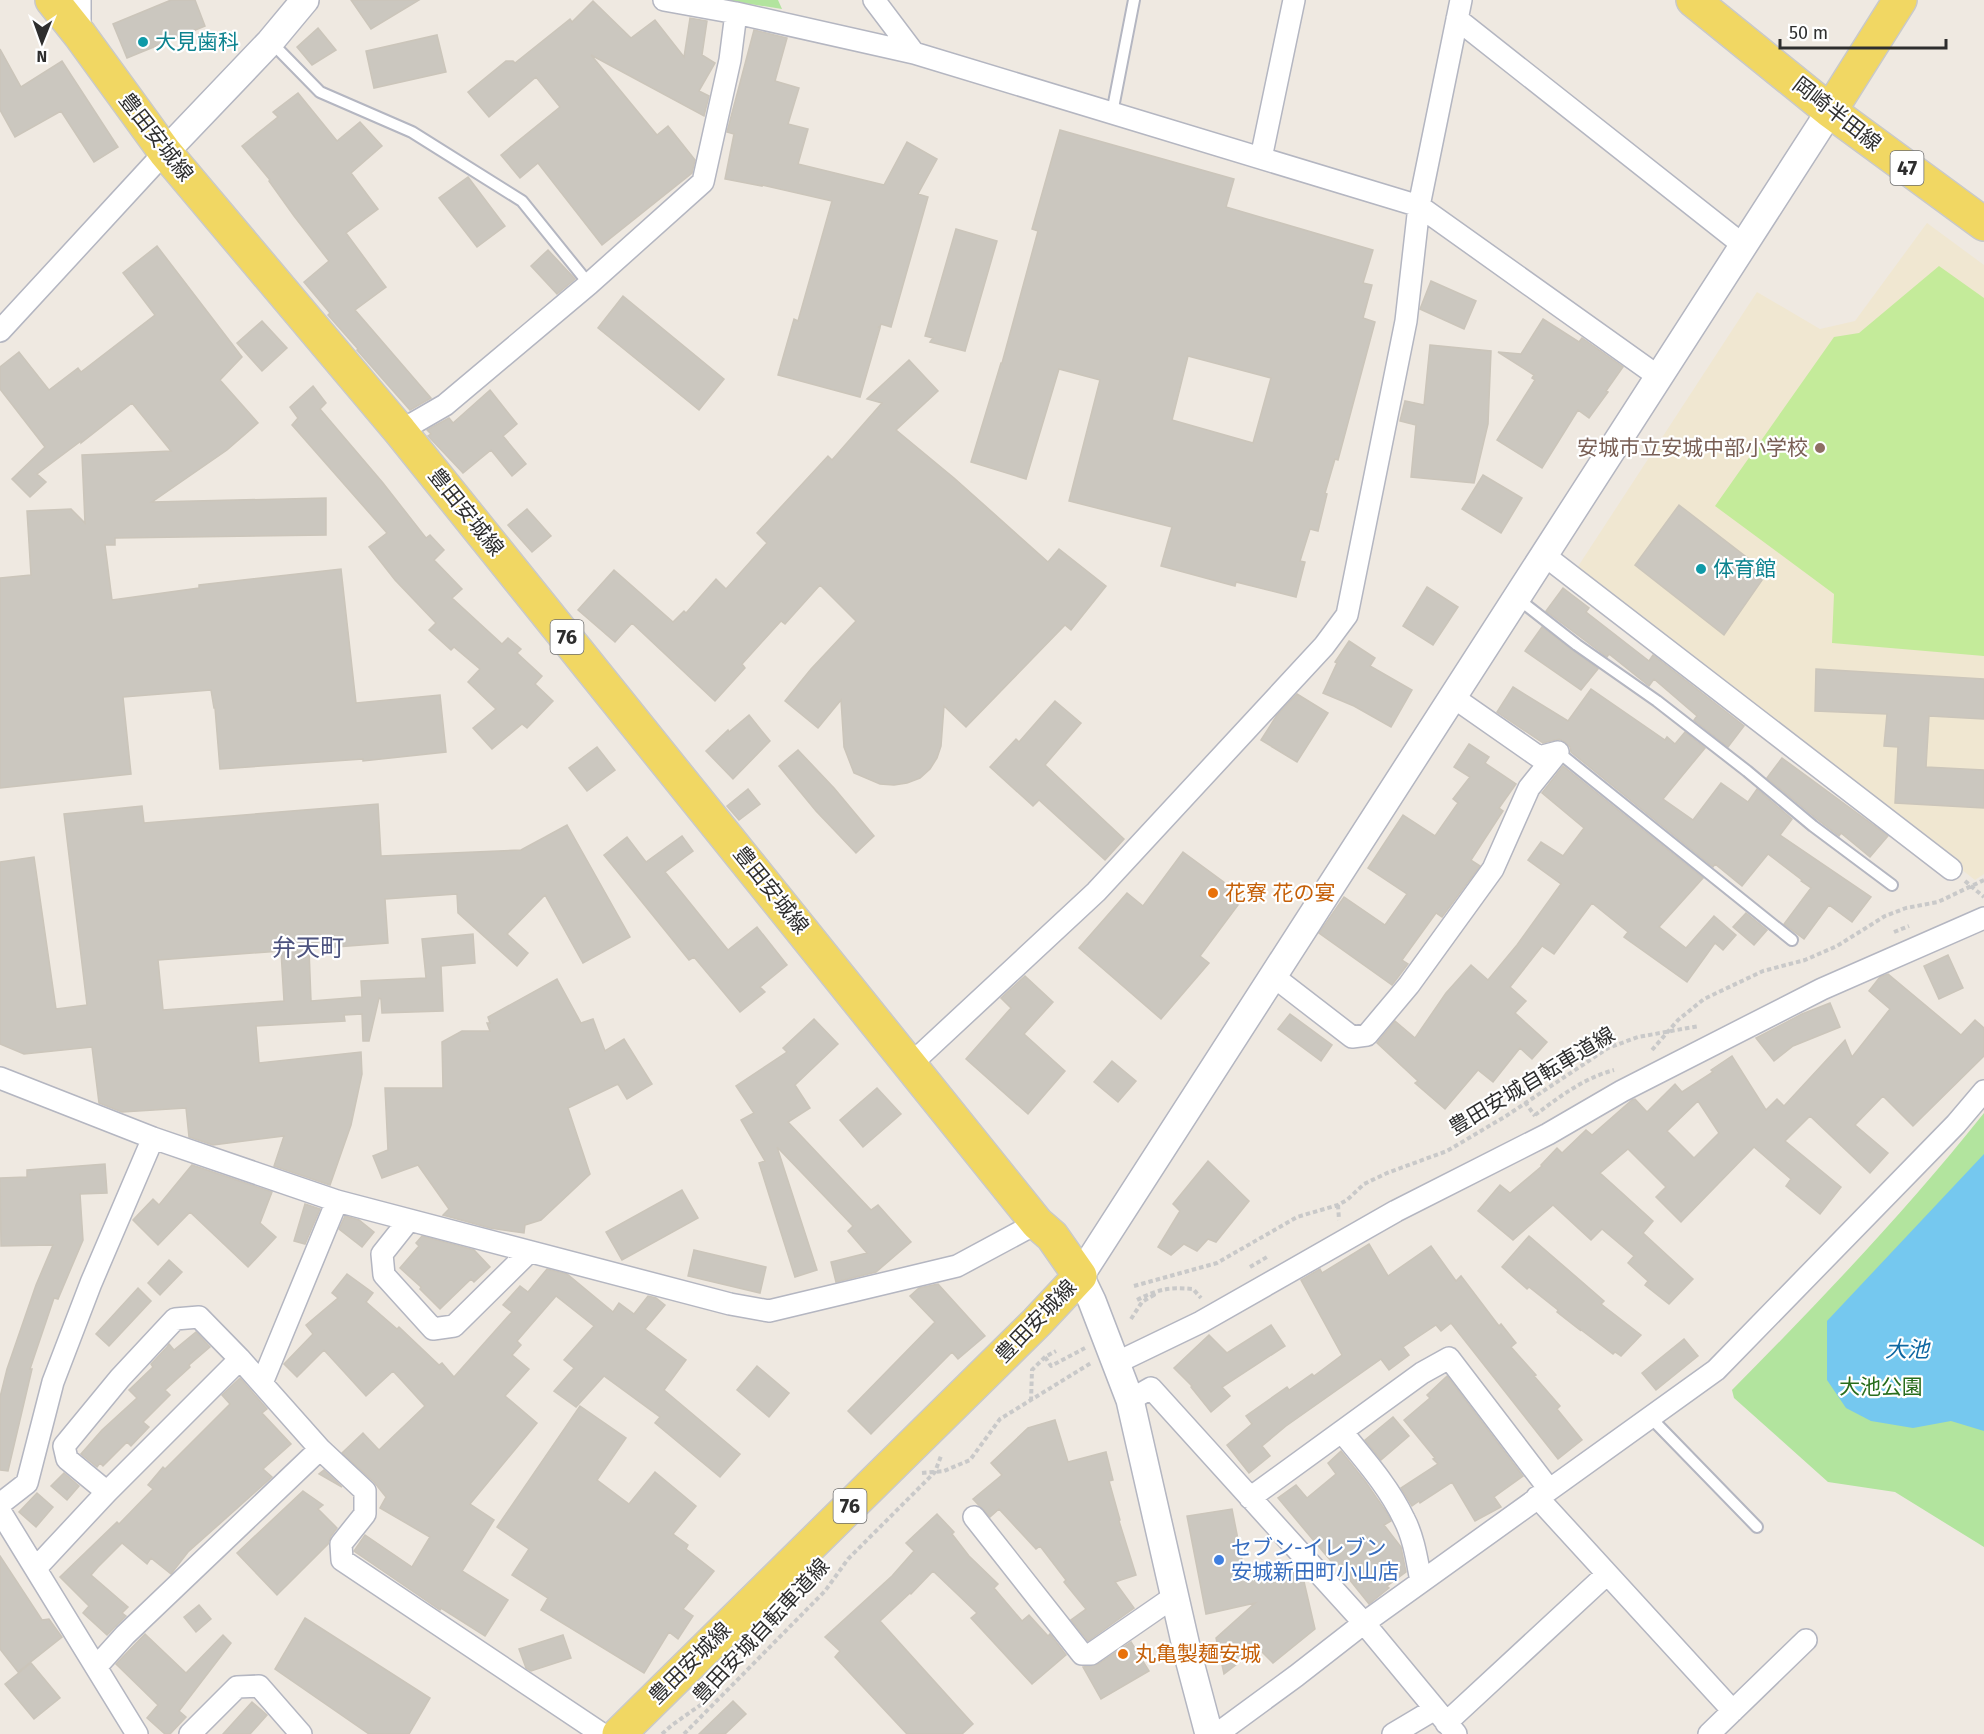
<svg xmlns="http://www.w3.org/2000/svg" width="1984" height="1734" viewBox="0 0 1984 1734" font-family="'Fira Sans','Noto Sans JP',sans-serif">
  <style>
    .education { fill: #f0e7d1 }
    .green { fill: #b2e49e }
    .pitch { fill: #c4eb9a }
    .water { fill: #75c8ef }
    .building { fill: #cbc7bf; stroke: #cbc5ba; stroke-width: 1.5; fill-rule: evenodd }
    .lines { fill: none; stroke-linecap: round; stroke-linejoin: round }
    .service-casing { stroke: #b4b6c1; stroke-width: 14 }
    .minor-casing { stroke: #b4b6c1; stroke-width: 24 }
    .tertiary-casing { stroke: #b4b6c1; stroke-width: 30 }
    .primary-casing { stroke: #c9c9c9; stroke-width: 36 }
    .path { stroke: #c9c9c9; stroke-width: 4; stroke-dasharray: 4.5 3; stroke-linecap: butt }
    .service { stroke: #fff; stroke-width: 10 }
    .minor { stroke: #fff; stroke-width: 21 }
    .tertiary { stroke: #fff; stroke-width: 27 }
    .primary { stroke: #f1d763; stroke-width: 33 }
    .culture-dot { fill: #0f9aa8; stroke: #fff; stroke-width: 2 }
    .education-dot { fill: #8d6e63; stroke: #fff; stroke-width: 2 }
    .food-dot { fill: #e8710a; stroke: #fff; stroke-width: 2 }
    .shop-dot { fill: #3f7fe0; stroke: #fff; stroke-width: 2 }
    .labels { text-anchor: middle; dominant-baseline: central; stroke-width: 4.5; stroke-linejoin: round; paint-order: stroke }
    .shield { fill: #fff; stroke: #6d6d6d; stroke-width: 1.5 }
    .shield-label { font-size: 20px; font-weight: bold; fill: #2e2e2e }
    .culture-label { font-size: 21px; fill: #0d838f; stroke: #fff; text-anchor: start }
    .street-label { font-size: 21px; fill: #2e2e2e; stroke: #fff }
    .education-label { font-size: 21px; fill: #785e54; stroke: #fff; text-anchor: end }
    .food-label { font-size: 21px; fill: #c56008; stroke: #fff; text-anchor: start }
    .park-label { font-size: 21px; fill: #286d1c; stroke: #fff }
    .shop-label { font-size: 21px; fill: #366cbe; stroke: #fff; text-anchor: start }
    .water-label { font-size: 22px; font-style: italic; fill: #0e67a1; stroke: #fff }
    .quarter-label { font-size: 24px; fill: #4d537f; stroke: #fff }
  </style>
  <rect width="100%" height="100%" fill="#efe9e1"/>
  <path class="education" d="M1927,223L1984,265V874L1975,880L1577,568L1757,292L1820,329L1855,321Z"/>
  <path class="green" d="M725,0H778L782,9Z
    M1984,1113V1547L1895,1492L1828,1482L1734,1398L1732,1390C1820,1301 1906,1211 1984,1113Z"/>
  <path class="pitch" d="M1939,266L1984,298V656L1832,643L1834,594L1715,506L1834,337L1859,333Z"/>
  <path class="water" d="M1984,1154V1431L1951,1421L1913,1428L1871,1421L1846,1408L1827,1380V1321Z"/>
  <path class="building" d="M171,0H195L205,26L127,58L113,24Z
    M351,0H419L371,29Z
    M593,1L631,38L655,20L684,57L690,18L707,21L702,55L715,63L699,91L709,96L704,116L591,55L657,135L668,126L695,160L692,173L602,245L538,163L520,178L501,155L560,107L536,77L489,117L468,92L506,61H513L515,63L570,19L572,22Z
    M318,28L336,50L312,65L297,47Z
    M754,30L787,38L775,81L799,88L788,124L808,129L798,164L884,185L907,142L937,159L918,194L928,197L891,327L881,324L880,327H878L880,328L860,397L778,375L794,319L798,321L832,201L762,185V186L725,179L734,134L727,132Z
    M437,35L446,72L374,88L366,51Z
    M0,49L21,87L62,61L118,147L94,162L61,111L15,137L0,110Z
    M298,93L337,141L360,122L382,146L351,173L378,209L346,233L386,287L355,310L431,398L410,410L357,350L358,349L328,315L330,313L304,282L329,261L294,216L269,181L270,180L242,146L278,117L273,112Z
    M1060,130L1234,179L1226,207L1373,250L1363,283L1372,285L1363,318L1375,322L1338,460L1335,459L1325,493L1327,494L1318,531L1310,529L1300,561L1305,562L1296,597L1236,582L1235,586L1161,566L1172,527L1069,501L1100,380L1059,369L1026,479L971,462L1001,363H1002L1038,231L1032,229ZM1188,356L1271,378L1253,443L1172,420Z
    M468,177L505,226L477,247L439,198Z
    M956,229L997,241L965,351L930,342L933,338L925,336Z
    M157,246L242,357L220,380L258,423L227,450L152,502L326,498V535L115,538V545H105L112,600L199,588V585L341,569L356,703L440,695L446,752L363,761V759L220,769L215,708H214L211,690L123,697L131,774L0,788V578L31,575L27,511L71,509L85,523L82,455L171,451L132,403L81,443V441L37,474L46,482L30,497L12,479L45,447L0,389V367L19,352L49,390L78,368L81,372L155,315L123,273Z
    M548,250L575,279L557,294L531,266Z
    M1431,281L1476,301L1464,329L1420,309Z
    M623,296L724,379L699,410L598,328Z
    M1543,319L1579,342L1582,338L1623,367L1606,391L1608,392L1589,418L1578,410L1542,468L1497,440L1535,380L1532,378L1534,375L1498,352L1521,354Z
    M262,321L287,348L262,371L237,343Z
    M1430,345L1491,351L1488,424L1474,483L1411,477L1416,425L1400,421L1405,401L1424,405Z
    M909,360L938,391L896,430L954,478L1048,562L1059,549L1106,586L1071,630L1065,625L966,727L944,706L941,746L937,758L930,769L920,778L907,783L894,785L880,784L854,773L844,747L841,700L818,728L785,701L811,669L856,621L820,585L785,624L781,621L742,664L745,668L715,701L632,623L615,642L578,610L614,570L673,622L684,611L686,613L716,579L726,589L767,543L757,533L828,456L832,460L882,403L867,399Z
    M313,386L326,403L320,409L383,483L426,538L430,535L444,550L434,560L462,589L452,598L502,644L508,638L521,649L517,653L542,676L535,684L553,701L527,728L522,724L492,749L473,728L496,709L468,682L480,669L454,647L451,650L429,630L436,623L395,580L369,547L387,533L292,425L298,418L290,407Z
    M490,390L517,424L503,436L526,464L512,476L491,450L463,473L428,436L431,434L427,430L449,418L453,423Z
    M1483,475L1522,498L1501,533L1462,509Z
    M1679,505L1767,573L1724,635L1635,565Z
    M527,509L551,536L532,552L508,525Z
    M1427,587L1458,607L1433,645L1403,626Z
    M1563,588L1589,608L1586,612L1649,661L1653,655L1744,726L1728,747L1694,720L1697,716L1654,679L1649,686L1609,654L1607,657L1546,611Z
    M1542,627L1598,669L1581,690L1525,651Z
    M1349,641L1375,658L1370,666L1412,690L1391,727L1354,706L1323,693L1337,663L1335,662Z
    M1816,669L1984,679V719L1929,716L1926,767L1984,770V808L1895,803L1898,747L1884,746L1887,714L1815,711Z
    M1513,687L1568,721L1591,689L1665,740L1667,737L1675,744L1685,732L1705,748L1663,799L1693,820L1721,783L1748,802L1757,789L1792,819L1780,835L1871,897L1852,922L1829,905L1804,939L1784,924L1811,888L1801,881L1802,880L1768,854L1742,886L1715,864L1713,867L1571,752L1570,747L1565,742L1559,739L1543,743L1497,712Z
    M1297,694L1328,713L1297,762L1261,740L1277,715Z
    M1055,701L1081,723L1045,765L1124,839L1105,860L1039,800L1033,806L990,767L1016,739L1019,742Z
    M749,715L770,741L733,779L706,751L728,730L729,732Z
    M1469,744L1489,757L1485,763L1516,784L1499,808L1503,811L1471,860L1480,866L1442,917L1436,913L1402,960L1408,964L1392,985L1319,933L1344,897L1385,925L1407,894L1368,868L1403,815L1435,836L1458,803L1453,799L1470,777L1454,767Z
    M597,747L615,770L587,791L569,768Z
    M798,750L834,788L874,836L856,853L816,811L779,766Z
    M1782,758L1888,836L1870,857L1841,833L1839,836L1818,820L1767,778Z
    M1563,766L1703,878L1659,927L1686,948L1714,916L1736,935L1723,950L1715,943L1687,982L1624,937L1628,932L1592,903L1554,954L1542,946L1510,987L1526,1001L1515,1013L1547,1042L1532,1059L1520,1048L1493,1082L1478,1070L1445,1109L1415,1083L1418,1081L1377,1043L1395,1021L1415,1038L1446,993L1471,965L1488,980L1517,945L1561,884L1528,860L1541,842L1563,856L1584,828L1542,793Z
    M748,789L760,804L739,820L727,806Z
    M378,804L381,856L521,850L567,825L630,937L583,963L545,895L507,934L528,953L517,966L458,913L457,894L385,899L388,943L309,949L311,1001L362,997L361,981L426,978L422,939L473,934L475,963L441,966L443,1011L382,1013L381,999L379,998L369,1041H363L362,1014L344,1015L345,1021L256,1026L259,1063L361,1052L362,1074L351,1125L330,1185L274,1166L284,1136L213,1145L189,1137L186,1108L122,1112L99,1103L92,1047L24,1054L0,1044V862L34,857L56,1009L87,1005L64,814L142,806L144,823ZM281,951L284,1001L163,1010L158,960Z
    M682,836L693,851L665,872L728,950L757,927L787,965L760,987L765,992L740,1012L694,957L689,960L604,855L627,837L646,862Z
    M1183,852L1244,897L1200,956L1209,963L1161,1019L1079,948L1127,893L1143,906Z
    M1746,913L1767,930L1754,945L1733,927Z
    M1948,955L1963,988L1939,999L1924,966Z
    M1888,974L1961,1035L1975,1020L1984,1028V1056L1913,1126L1883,1096L1855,1125L1888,1153L1870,1173L1810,1116L1785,1141L1841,1187L1820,1214L1786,1186L1791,1179L1754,1147L1681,1222L1656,1197L1666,1187L1628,1149L1600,1173L1653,1221L1643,1233L1693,1279L1669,1304L1645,1285L1648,1281L1628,1263L1634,1256L1602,1229L1591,1240L1553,1205L1513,1240L1478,1211L1500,1185L1510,1193L1542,1166L1541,1165L1557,1148L1562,1153L1586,1130L1592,1135L1632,1100L1635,1099L1647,1112L1675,1084L1682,1092L1713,1072L1711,1070L1732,1056L1766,1110L1777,1099L1784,1106L1845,1040L1852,1057L1890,1009L1869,991L1880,977ZM1698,1101L1719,1133L1694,1158L1667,1131Z
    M1025,976L1053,1002L1024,1034L1065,1071L1028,1114L966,1059L1011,1008L1001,998Z
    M557,979L581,1023L593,1019L605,1051L624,1039L652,1084L627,1099L618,1084L568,1108L590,1174L541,1220L525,1225L524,1233L490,1228L443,1215L449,1209L418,1165L382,1178L373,1156L388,1150L385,1088H443L442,1042L462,1031H490L487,1023H490L488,1017Z
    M1830,1003L1840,1027L1793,1046L1774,1061L1756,1038L1802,1014Z
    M1290,1014L1332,1045L1321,1061L1278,1029Z
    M814,1019L838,1044L795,1085L810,1108L788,1122L871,1210L878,1205L911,1242L876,1272L836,1282L831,1262L867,1253L848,1231L853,1226L777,1147L817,1270L795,1277L759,1163L765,1161L741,1120L754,1113L736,1086L787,1052L783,1048Z
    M1112,1061L1136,1081L1118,1102L1094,1082Z
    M877,1088L901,1114L863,1147L840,1120Z
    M1208,1161L1249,1201L1216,1242L1208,1239L1197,1251L1184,1244L1171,1255L1158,1247L1180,1211L1173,1204Z
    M105,1164L107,1193L80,1194L83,1240L58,1299L54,1298L30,1369H32L8,1471L0,1470V1397L7,1369L36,1285L53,1245L1,1246L0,1178L27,1177V1170Z
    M192,1165L272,1192L260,1223L276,1237L248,1267L190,1212L158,1245L133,1220L153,1199L159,1205Z
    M682,1190L698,1218L622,1260L606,1232Z
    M305,1204L320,1209L305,1244L294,1241Z
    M345,1216L359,1220L374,1232L362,1247L339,1229Z
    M422,1236L474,1250L490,1267L474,1282L471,1279L440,1309L420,1289L421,1287L400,1268L419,1246L416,1243Z
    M1529,1236L1604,1301L1601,1304L1641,1335L1621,1356L1615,1352L1613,1354L1580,1329V1330L1557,1312L1558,1310L1529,1287L1527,1289L1502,1267Z
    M1369,1244L1388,1276L1431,1246L1456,1281L1461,1276L1499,1326L1501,1324L1516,1343L1511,1347L1536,1375L1534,1376L1560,1406L1557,1409L1582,1440L1558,1459L1451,1323L1441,1331L1436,1325L1403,1347L1409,1355L1389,1370L1381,1359L1286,1426L1262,1446L1270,1456L1249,1473L1227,1445L1252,1424L1246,1416L1287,1387L1289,1390L1312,1374L1314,1376L1342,1355L1301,1280L1320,1269L1322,1273Z
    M694,1250L766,1267L760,1293L688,1276Z
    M169,1260L182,1272L160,1295L148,1283Z
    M547,1269L567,1274L613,1312L619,1303L634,1314L648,1296L656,1298L665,1305L645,1329L686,1360L664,1390L740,1454L720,1477L655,1423L660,1417L604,1376L576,1407L554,1391L574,1368L564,1360L594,1326L556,1296L517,1341L521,1345L512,1355L529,1369L505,1396L537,1423L470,1504L494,1520L462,1571L508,1600L485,1636L441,1608L440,1610L354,1551L365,1535L412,1567L430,1537L380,1508L386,1497L374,1482L342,1453L363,1433L379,1450L425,1406L393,1371L366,1396L324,1350L297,1377L284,1364L313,1334L306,1325L338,1298L332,1293L347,1274L373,1293L366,1302L397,1329L399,1327L439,1365L442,1363L454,1377L512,1312L503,1305L520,1286L528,1292Z
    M938,1284L985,1336L958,1359L952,1352L871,1434L848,1411L935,1322L910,1296L919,1288Z
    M138,1288L151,1301L109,1346L96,1334Z
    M1271,1325L1285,1346L1222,1387L1230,1396L1211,1412L1191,1387L1192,1386L1174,1368L1209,1335L1227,1353Z
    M196,1332L210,1347L189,1365L190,1367L165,1390L170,1395L143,1422L149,1427L131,1446L127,1442L103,1466L100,1463L97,1467L81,1454L102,1430L137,1398L129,1390L153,1367L151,1364L167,1347L169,1344L174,1350Z
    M1684,1339L1698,1356L1656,1390L1642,1373Z
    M757,1366L789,1393L769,1417L737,1390Z
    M1447,1376L1523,1476L1494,1497L1501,1507L1475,1521L1452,1482L1420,1503L1419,1501L1412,1506L1401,1488L1438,1464L1433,1459L1435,1458L1404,1420L1430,1398L1427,1395Z
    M240,1378L267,1409L262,1413L291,1444L263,1469L272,1477L188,1552L171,1574L151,1558L147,1564L122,1543L98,1567L91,1575L128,1607L122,1613L126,1616L107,1635L83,1613L89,1606L60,1577L117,1522L119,1524L153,1489L148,1485L163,1467L165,1469L230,1404L222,1395Z
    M580,1406L626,1438L597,1480L629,1504L655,1472L696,1506L673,1534L688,1545L686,1549L714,1571L683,1609L693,1616L678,1639L669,1632L644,1673L541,1610L548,1598L512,1575L529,1549L497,1527Z
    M1393,1417L1409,1436L1381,1460L1365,1440Z
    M1055,1420L1068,1462L1106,1452L1113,1480L1109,1481L1120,1520L1119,1521L1136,1575L1115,1582L1134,1608L1088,1641L1071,1620L1086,1609L1064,1582L1066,1580L1040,1546L1036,1549L999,1509L990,1517L973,1499L1002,1475L991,1463L1028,1428Z
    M1341,1451L1365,1481L1387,1513L1391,1521L1384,1525L1401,1547L1406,1572L1387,1586L1389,1588L1369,1604L1337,1564L1335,1566L1278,1498L1296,1485L1307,1498L1336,1474L1328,1463Z
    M324,1470L342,1487L319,1474Z
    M64,1473L79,1486L67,1500L51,1486Z
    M303,1491L323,1505L318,1509L337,1528L331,1536L328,1544L277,1595L237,1553Z
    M37,1493L53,1507L36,1527L19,1512Z
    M1232,1509L1246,1580L1297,1568L1302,1573L1315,1629L1273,1663L1258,1648L1224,1674L1216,1638L1255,1603L1206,1614L1187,1516Z
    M937,1514L954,1532L952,1534L969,1556L998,1584L994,1588L1022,1621L1029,1615L1048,1636L1050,1634L1066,1655L1032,1684L971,1618L977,1613L933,1571L911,1594L910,1593L880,1621L973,1724L962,1734H907L835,1657L840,1651L825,1637L892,1576L914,1551L906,1543Z
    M0,1556L42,1620L49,1619L62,1637L18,1672L0,1649Z
    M199,1605L211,1619L196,1632L184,1617Z
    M305,1618L430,1698L409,1734H369L275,1669Z
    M145,1634L186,1673L223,1635L231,1643L179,1711L186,1717L170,1734H165L147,1718L158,1705L116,1664Z
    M563,1635L571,1658L531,1671L526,1668L519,1649Z
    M1131,1642L1149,1671L1101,1699L1083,1667L1098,1664Z
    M31,1663L60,1698L34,1719L5,1684Z
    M733,1701L746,1714L725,1734H699Z
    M252,1702L267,1715L250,1734H223Z"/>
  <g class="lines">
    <g class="service-casing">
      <path id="service" d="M271,42L320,92L412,132L522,201L589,284
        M1112,113L1134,0
        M1517,598L1577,645L1657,701L1747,771L1813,826L1892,885
        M1558,752L1792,940
        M1650,1417L1757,1527"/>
    </g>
    <g class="minor-casing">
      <path id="minor" d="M664,0L736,13L914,53L1419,206L1659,377
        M874,0L914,53
        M1457,19L1743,245
        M80,35V0
        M1261,158L1294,0
        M0,331L165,152
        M400,431L445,405L589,284L703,182L730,60L736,13
        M1544,555L1951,869
        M1453,697L1539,757L1558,752
        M1273,976L1352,1037L1367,1035L1409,985L1493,869L1529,788L1558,752
        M911,1064L1096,892L1324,646L1347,615L1406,321L1419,206L1461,0
        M0,1078L153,1138L337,1201L730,1304L769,1311L957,1266L1037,1223
        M409,1220L382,1254L384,1275L433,1329L454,1326L529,1252
        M1116,1363L1201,1322L1396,1211L1548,1134L1622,1091L1822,989L1984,918
        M262,1383L337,1201
        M1130,1400L1151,1388L1364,1623L1456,1734
        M1342,1432C1364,1459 1389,1487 1404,1519C1414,1538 1417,1561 1421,1581
        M320,1449L365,1491V1514L341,1544L342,1560L602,1734
        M107,1492L67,1459L64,1446L120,1378L175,1319L199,1317L240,1359
        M1537,1497L1733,1711
        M1250,1498L1422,1373L1449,1358L1549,1489
        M0,1504L27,1483L53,1382L91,1283L153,1138
        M0,1511L137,1734
        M974,1517L1082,1654H1091L1175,1596
        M36,1568L107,1492L240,1359L320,1449L125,1635L97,1666
        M1446,1723L1607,1574
        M190,1734L237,1687L259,1686L301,1734
        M1217,1734L1296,1676L1364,1623L1716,1370L1956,1124L1984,1091
        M1393,1734L1435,1709
        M1709,1734L1806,1640"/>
    </g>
    <g class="tertiary-casing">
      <path id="tertiary" d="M165,152L270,42L305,0
        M1209,1734L1188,1655L1130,1400L1092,1301L1080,1276L1830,111"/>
    </g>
    <g class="primary-casing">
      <path id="primary" d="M52,0L80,35L165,152L400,431L1037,1223L1052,1236L1080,1276L1037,1322L619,1734
        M1693,0L1830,111L1984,224
        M1830,111L1900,0"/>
    </g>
    <path class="path" d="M1965,881L1984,897
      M1894,932L1909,926
      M1652,1050L1678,1020L1704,999L1763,971L1805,960L1837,946L1885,916L1906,908L1938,902L1984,880
      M1525,1102L1535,1116
      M1535,1115C1559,1097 1584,1078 1614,1070
      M1338,1205L1339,1220
      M1250,1267L1267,1257
      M1134,1286L1217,1263L1297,1217L1338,1205L1347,1200L1364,1184L1387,1173L1447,1151L1506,1116L1608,1048L1638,1037L1699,1026
      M1137,1300C1158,1289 1170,1287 1193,1289L1201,1298
      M1131,1319L1142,1302L1154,1295L1152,1292
      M1045,1357L1051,1366L1085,1348
      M1031,1401L1032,1370L1045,1357L1056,1351
      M922,1473L944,1471L970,1460L1000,1419L1091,1363
      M662,1734L672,1725L702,1704L801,1596
      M684,1734L825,1591L848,1559L935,1472L941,1456"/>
    <use href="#service" class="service"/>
    <use href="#minor" class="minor"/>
    <use href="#tertiary" class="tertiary"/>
    <use href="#primary" class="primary"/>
  </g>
  <g class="culture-dot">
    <circle cx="143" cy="42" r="6"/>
    <circle cx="1701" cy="569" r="6"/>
  </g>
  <circle class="education-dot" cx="1820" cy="448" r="6"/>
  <g class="food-dot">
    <circle cx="1213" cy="893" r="6"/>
    <circle cx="1123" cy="1654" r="6"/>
  </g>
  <circle class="shop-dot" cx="1219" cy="1560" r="6"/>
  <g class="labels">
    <g class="shield">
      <rect x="1890.5" y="151" width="33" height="34" rx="4.5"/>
      <rect x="550.5" y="620" width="33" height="34" rx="4.5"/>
      <rect x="833.5" y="1489" width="33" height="34" rx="4.5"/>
    </g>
    <g class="shield-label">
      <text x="1907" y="168">47</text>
      <text x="567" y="637">76</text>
      <text x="850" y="1506">76</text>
    </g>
    <g class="culture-label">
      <text x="155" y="42">大見歯科</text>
      <text x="1713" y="569">体育館</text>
    </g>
    <g class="street-label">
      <text transform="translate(1837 114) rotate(38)">岡崎半田線</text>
      <text transform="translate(156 137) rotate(52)">豊田安城線</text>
      <text transform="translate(466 512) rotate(51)">豊田安城線</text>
      <text transform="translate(771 890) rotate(51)">豊田安城線</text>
      <text transform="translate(1532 1081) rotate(-31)">豊田安城自転車道線</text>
      <text transform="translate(1036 1321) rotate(-46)">豊田安城線</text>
      <text transform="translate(761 1631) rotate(-47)">豊田安城自転車道線</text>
      <text transform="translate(690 1663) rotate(-45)">豊田安城線</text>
    </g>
    <g class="education-label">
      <text x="1808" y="448">安城市立安城中部小学校</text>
    </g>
    <g class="food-label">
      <text x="1225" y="893">花寮 花の宴</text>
      <text x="1135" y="1654">丸亀製麺安城</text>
    </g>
    <g class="park-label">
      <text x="1881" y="1387">大池公園</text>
    </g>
    <g class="shop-label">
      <text x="1231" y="1548">セブン-イレブン<tspan x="1231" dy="24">安城新田町小山店</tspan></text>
    </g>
    <g class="water-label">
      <text x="1907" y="1349">大池</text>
    </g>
    <g class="quarter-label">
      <text x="308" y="948">弁天町</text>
    </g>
  </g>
  <g transform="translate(42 42) rotate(181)" stroke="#ffffff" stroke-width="4.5" paint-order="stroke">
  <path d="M0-4.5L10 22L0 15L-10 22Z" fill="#2e2e2e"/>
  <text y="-9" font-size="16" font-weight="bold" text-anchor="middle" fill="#2e2e2e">N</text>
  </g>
  <path d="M1780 39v9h166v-9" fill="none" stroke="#2e2e2e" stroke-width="3"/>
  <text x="1789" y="39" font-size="18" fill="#2e2e2e" stroke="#ffffff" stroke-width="4.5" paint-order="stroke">50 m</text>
</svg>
